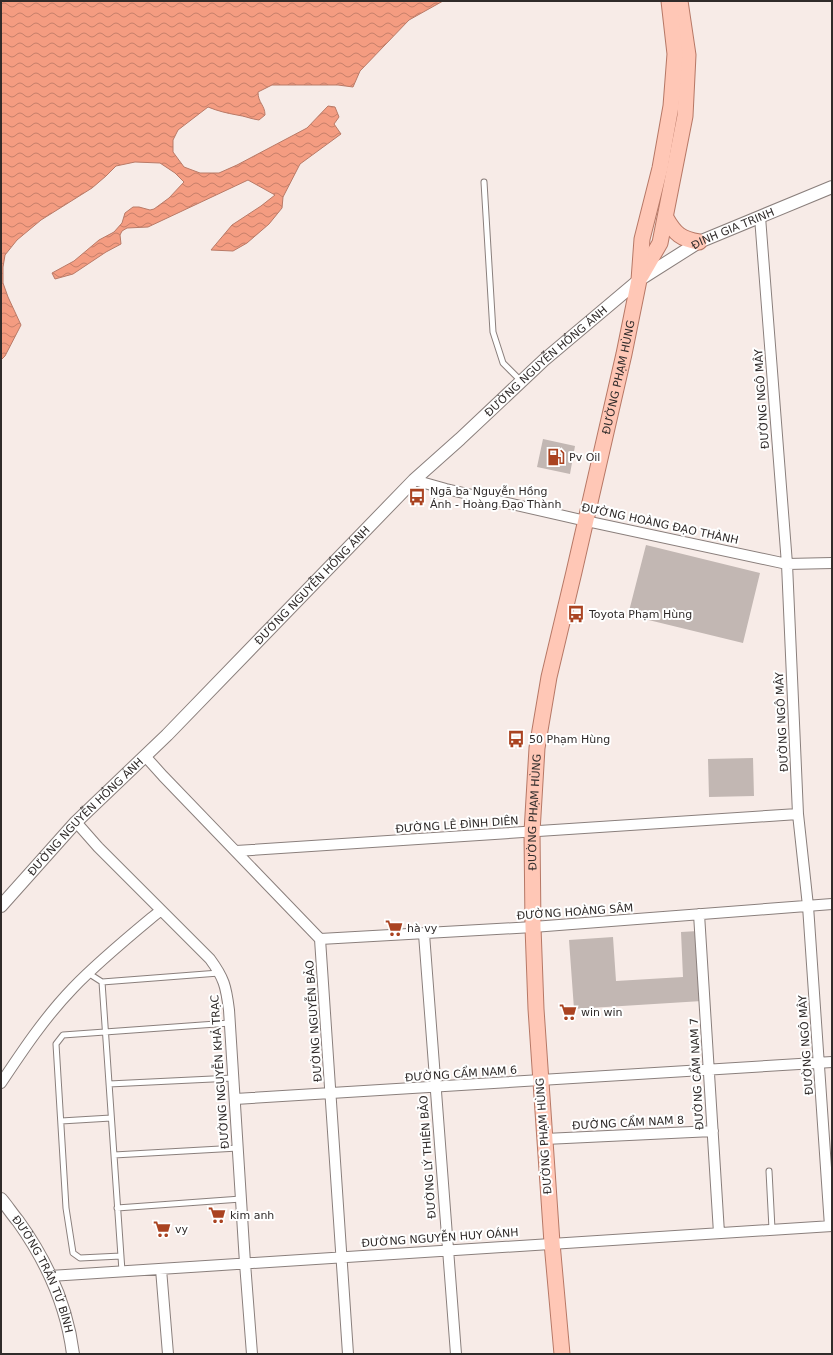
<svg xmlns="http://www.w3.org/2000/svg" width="833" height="1355" viewBox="0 0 833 1355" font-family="'DejaVu Sans',sans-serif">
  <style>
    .water { fill: url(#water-waves); stroke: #b97a67 }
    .building { fill: #c2b7b3 }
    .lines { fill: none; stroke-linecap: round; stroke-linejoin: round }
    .service-casing { stroke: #8a7f7c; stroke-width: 7 }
    .minor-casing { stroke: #8a7f7c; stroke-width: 12 }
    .tertiary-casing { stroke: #8a7f7c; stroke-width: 14 }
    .primary-casing { stroke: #b77866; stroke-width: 17 }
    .service { stroke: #fff; stroke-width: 5 }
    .minor { stroke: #fff; stroke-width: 10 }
    .tertiary { stroke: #fff; stroke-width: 12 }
    .primary { stroke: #ffc7b6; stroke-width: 15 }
    .labels { text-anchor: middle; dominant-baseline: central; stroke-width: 4; stroke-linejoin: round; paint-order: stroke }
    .street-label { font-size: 11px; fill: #302b2a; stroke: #fff }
    .poi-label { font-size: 11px; fill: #302b2a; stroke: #fff; text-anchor: start }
  </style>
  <defs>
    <pattern id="water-waves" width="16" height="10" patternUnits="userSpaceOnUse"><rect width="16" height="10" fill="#f49c81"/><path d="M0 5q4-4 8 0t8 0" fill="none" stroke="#c67f6a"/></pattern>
  </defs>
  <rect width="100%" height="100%" fill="#f7ebe7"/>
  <path class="water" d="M1,1H443L409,20L360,71L353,87L338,85H272L258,92C258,103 265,105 265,115L259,120C251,119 245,116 237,115C226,113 218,111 208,107L178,130L173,140V152L184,167L200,173H219L237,165L307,128L328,106L335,107L339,117L334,124L341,134L300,164L283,197L282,208L269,224L247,243L233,251L211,250L232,225L261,206L275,195L248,180L148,227L127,228L122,231L120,235L121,244L106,252L73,274L55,279L52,273L74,261L99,240L114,232L122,223L125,213L133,207H139L150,210L154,209L169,198L184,182L175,173L160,163L135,162L116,166L106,176L92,188L41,220L17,240L5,255L3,267V283L8,297L21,325L5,356L1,360Z"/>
  <path class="building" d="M543,439L575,446L570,474L537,467Z
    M646,545L760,573L743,643L628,615Z
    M753,758L754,796L709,797L708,759Z
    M698,931L702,1001L574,1009L569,940L613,937L616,981L683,977L681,932Z"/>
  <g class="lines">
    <g class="service-casing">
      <path id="service" d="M484,182L493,332L503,363L521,381
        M88,973L102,982L122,1271
        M102,982L219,973
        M109,1084L233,1078
        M61,1121L111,1118
        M114,1155L238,1148
        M769,1171L772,1229
        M117,1208L241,1199
        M121,1256L80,1258L73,1253L66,1208L56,1044L63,1035L230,1023"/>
    </g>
    <g class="minor-casing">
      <path id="minor" d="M760,217L787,564L798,814L808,906L830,1226
        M414,480L446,489L586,521L787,564L832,563
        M145,756L163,776L320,939L348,1354
        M76,822L98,847L210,959C224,978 226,986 229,1010L245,1263L252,1354
        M236,851L798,814
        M699,914L719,1233
        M424,934L456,1354
        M320,939L533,927L832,904
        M1,1083C23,1050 45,1017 73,988C100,960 131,935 161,910
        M235,1099L832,1062
        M545,1139L713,1131
        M161,1269L168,1354
        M50,1276L832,1226"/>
    </g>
    <g class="tertiary-casing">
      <g id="tertiary">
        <path id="s1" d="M1,906L76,822L167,735L414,480L460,439L544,360L639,280L699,242L832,187"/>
        <path id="s2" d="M1,1199C7,1206 12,1214 18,1221C46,1260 67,1306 73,1354"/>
      </g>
    </g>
    <g class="primary-casing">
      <g id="primary">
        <path d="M666,218C675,234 681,239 699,242"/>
        <path d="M641,276L660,243L685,116L688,55L680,1"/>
        <path id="s3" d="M562,1354L552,1243L536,1009L533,927L532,832L537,748L549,677L574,572L624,354L639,280L642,239L660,168L671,106L675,54L669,1"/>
      </g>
    </g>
    <use href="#service" class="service"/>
    <use href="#minor" class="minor"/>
    <use href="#tertiary" class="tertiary"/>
    <use href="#primary" class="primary"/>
  </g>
  <defs>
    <g id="fuel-bare" transform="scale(1.38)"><path d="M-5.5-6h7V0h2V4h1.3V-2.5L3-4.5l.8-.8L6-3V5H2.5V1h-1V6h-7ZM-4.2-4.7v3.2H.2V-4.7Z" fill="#aa4321" stroke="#fff" stroke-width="2.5" paint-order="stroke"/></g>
    <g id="bus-bare" transform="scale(1.38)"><path d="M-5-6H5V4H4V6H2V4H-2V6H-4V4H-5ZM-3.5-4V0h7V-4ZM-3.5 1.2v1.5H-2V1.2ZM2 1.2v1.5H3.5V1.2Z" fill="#aa4321" stroke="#fff" stroke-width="2.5" paint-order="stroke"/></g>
    <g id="supermarket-bare" transform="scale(1.38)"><path d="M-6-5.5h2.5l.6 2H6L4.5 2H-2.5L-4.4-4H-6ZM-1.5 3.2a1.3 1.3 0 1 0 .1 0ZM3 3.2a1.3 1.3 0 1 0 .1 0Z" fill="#aa4321" stroke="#fff" stroke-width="2.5" paint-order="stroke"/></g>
  </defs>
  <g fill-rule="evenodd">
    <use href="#fuel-bare" x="556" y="457"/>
    <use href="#bus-bare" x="417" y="497"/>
    <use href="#bus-bare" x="576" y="614"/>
    <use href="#bus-bare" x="516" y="739"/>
    <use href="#supermarket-bare" x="394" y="928"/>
    <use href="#supermarket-bare" x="568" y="1012"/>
    <use href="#supermarket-bare" x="217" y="1215"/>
    <use href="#supermarket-bare" x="162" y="1229"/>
  </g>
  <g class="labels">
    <g class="street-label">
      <text stroke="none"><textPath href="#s1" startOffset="1002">ĐINH GIA TRINH</textPath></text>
      <text stroke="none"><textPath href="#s1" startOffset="771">ĐƯỜNG NGUYỄN HỒNG ÁNH</textPath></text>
      <text stroke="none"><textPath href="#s3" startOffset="987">ĐƯỜNG PHẠM HÙNG</textPath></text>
      <text transform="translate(762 399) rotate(-94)">ĐƯỜNG NGÔ MÂY</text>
      <text transform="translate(660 524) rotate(12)">ĐƯỜNG HOÀNG ĐẠO THÀNH</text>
      <text stroke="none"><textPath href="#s1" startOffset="447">ĐƯỜNG NGUYỄN HỒNG ÁNH</textPath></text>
      <text transform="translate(782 722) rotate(-93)">ĐƯỜNG NGÔ MÂY</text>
      <text stroke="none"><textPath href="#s3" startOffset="543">ĐƯỜNG PHẠM HÙNG</textPath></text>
      <text stroke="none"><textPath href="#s1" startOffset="123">ĐƯỜNG NGUYỄN HỒNG ÁNH</textPath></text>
      <text transform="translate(457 825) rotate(-4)">ĐƯỜNG LÊ ĐÌNH DIÊN</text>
      <text transform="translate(575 912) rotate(-4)">ĐƯỜNG HOÀNG SÂM</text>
      <text transform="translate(314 1021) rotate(-94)">ĐƯỜNG NGUYỄN BẢO</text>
      <text transform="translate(806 1045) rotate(-94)">ĐƯỜNG NGÔ MÂY</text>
      <text transform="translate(220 1072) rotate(-94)">ĐƯỜNG NGUYỄN KHẢ TRẠC</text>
      <text transform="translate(461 1074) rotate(-4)">ĐƯỜNG CẨM NAM 6</text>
      <text transform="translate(697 1074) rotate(-93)">ĐƯỜNG CẨM NAM 7</text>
      <text transform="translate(628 1123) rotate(-3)">ĐƯỜNG CẨM NAM 8</text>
      <text transform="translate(544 1136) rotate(-94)">ĐƯỜNG PHẠM HÙNG</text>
      <text transform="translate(428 1157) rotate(-94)">ĐƯỜNG LÝ THIÊN BẢO</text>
      <text transform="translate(440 1238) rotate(-4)">ĐƯỜNG NGUYỄN HUY OÁNH</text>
      <text stroke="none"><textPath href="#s2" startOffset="87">ĐƯỜNG TRẦN TỬ BÌNH</textPath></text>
    </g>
    <g class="poi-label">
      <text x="569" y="457">Pv Oil</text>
      <text x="430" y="491">Ngã ba Nguyễn Hồng<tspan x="430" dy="13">Ánh - Hoàng Đạo Thành</tspan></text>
      <text x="589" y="614">Toyota Phạm Hùng</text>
      <text x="529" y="739">50 Phạm Hùng</text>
      <text x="407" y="928">hà vy</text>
      <text x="581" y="1012">win win</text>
      <text x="230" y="1215">kim anh</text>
      <text x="175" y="1229">vy</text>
    </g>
  </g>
  <rect width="833" height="1355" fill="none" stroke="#302b2a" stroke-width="4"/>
</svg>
